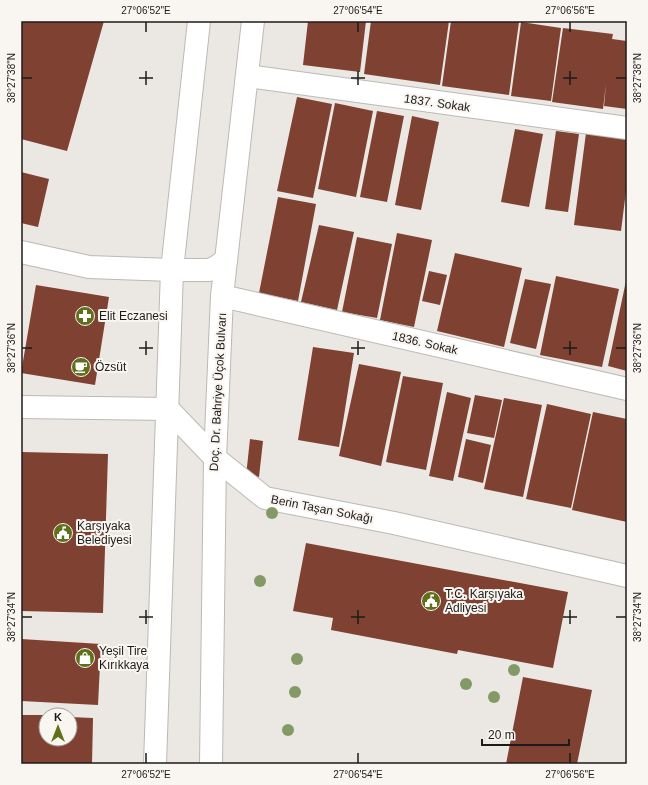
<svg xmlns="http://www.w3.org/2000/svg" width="648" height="785" viewBox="0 0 648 785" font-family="Helvetica,sans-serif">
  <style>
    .building { fill: #7f4132 }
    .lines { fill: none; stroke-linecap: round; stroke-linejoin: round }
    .minor-casing { stroke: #bcb9b5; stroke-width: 24 }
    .secondary-casing { stroke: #bcb9b5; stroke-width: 24 }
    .minor { stroke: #fff; stroke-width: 22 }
    .secondary { stroke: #fff; stroke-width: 22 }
    .tree { fill: #849a66 }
    .ticks { fill: none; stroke: #1d1b1a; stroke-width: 1.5 }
    .labels { text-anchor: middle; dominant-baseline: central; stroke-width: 4; stroke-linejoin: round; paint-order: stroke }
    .street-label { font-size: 12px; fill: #1d1b1a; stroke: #f9f5f0 }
    .poi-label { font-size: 12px; fill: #1d1b1a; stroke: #f9f5f0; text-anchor: start }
    .neatline { fill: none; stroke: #1d1b1a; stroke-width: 1.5 }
    .ticks-label { font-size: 10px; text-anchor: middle; fill: #1d1b1a }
  </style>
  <rect width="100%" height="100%" fill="#ebe8e3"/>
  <path class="building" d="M21,21H104L67,151L21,139Z
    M308,21H366L360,72L303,65Z
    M371,21H449L440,85L364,74Z
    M451,21L519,22L509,95L442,86Z
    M521,22L561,28L551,101L511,96Z
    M563,28L613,34L612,39L627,41V109L604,106L606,84L603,109L552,102Z
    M297,97L332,104L313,198L277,191Z
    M335,103L373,111L356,197L318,189Z
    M377,111L404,116L387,202L360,197Z
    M412,116L439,122L421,210L395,205Z
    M515,129L543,134L529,207L501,202Z
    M556,131L579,134L568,212L545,209Z
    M586,133L627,138V183L621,231L574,225Z
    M21,172L49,179L38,227L21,223Z
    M278,197L316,204L298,301L259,293Z
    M319,225L354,232L337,310L301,302Z
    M397,233L432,240L414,327L380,320Z
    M357,237L392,244L377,318L342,312Z
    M455,253L522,268L504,347L437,331Z
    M429,271L447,275L440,305L422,301Z
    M556,276L619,289L602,367L540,355Z
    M525,279L551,284L536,349L510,343Z
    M626,281H627V371L608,366Z
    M36,285L109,297L95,385L21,373Z
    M313,347L354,353L339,447L298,440Z
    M359,364L401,372L381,466L339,456Z
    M403,376L443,383L426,470L386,462Z
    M447,392L471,398L453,481L429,476Z
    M475,395L502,400L494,438L467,433Z
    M504,398L542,405L523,497L484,489Z
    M547,404L591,414L571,508L526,499Z
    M593,412L627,419V522L572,510Z
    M250,439L263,441L259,477L246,476Z
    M466,439L491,445L483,483L458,477Z
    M21,452L108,454L103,613L21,611Z
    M306,543L568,592L553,668L458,650L457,654L331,630L333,618L293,611Z
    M21,639L101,644L98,705L21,701Z
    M523,677L592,690L577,764H506Z
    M21,715H46V739H70V717L93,718L92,764H21Z"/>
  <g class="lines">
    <g class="minor-casing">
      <path id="minor" d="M248,76L627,128
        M21,252L89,267L172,270H209L216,267L226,260
        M222,296L627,389
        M21,407L168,409L215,458L265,498L394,523L627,576"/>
    </g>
    <g class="secondary-casing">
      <path id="secondary" d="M155,764L172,270L199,21
        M211,764L215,458L222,296L253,21"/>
    </g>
    <use href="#minor" class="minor"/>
    <use href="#secondary" class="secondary"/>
  </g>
  <g class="tree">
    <circle cx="272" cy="513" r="6"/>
    <circle cx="260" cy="581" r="6"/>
    <circle cx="297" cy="659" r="6"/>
    <circle cx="514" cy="670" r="6"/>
    <circle cx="466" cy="684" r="6"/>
    <circle cx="295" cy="692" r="6"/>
    <circle cx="494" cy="697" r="6"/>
    <circle cx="288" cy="730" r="6"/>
  </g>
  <path class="ticks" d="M146,22V32M358,22V32M570,22V32M146,71V85M358,71V85M570,71V85M22,78H32M139,78H153M351,78H365M563,78H577M616,78H626M146,341V355M358,341V355M570,341V355M22,348H32M139,348H153M351,348H365M563,348H577M616,348H626M146,610V624M358,610V624M570,610V624M22,617H32M139,617H153M351,617H365M563,617H577M616,617H626M146,753V763M358,753V763M570,753V763"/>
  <defs>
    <g id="pharmacy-disc" transform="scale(1)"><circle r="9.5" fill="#5f6f1a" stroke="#f9f5f0"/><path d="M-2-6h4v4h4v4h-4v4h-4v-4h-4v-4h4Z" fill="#fff"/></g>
    <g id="cafe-disc" transform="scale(1)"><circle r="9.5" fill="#5f6f1a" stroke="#f9f5f0"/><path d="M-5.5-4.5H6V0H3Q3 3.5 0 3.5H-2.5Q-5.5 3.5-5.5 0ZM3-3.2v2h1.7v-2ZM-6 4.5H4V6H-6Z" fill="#fff"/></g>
    <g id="civic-disc" transform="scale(1)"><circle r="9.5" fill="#5f6f1a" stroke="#f9f5f0"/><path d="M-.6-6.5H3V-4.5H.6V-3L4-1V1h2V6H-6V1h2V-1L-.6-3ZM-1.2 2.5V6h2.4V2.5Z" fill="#fff"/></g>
    <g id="shop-disc" transform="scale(1)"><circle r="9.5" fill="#5f6f1a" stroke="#f9f5f0"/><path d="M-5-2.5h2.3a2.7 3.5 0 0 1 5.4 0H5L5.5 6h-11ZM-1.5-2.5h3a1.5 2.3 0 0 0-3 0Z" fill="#fff"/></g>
  </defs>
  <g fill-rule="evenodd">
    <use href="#pharmacy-disc" x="85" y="316"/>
    <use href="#cafe-disc" x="81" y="367"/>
    <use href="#civic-disc" x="63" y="533"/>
    <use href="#civic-disc" x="431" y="601"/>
    <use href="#shop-disc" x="85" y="658"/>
  </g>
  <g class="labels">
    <g class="street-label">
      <text transform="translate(437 103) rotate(8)">1837. Sokak</text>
      <text transform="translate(425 343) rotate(13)">1836. Sokak</text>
      <text transform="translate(218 392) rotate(-87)">Doç. Dr. Bahriye Üçok Bulvarı</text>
      <text transform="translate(322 509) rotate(11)">Berin Taşan Sokağı</text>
    </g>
    <g class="poi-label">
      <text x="99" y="316">Elit Eczanesi</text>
      <text x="95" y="367">Özsüt</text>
      <text x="77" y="526">Karşıyaka<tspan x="77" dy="14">Belediyesi</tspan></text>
      <text x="445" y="594">T.C. Karşıyaka<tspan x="445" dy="14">Adliyesi</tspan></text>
      <text x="99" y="651">Yeşil Tire<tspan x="99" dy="14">Kırıkkaya</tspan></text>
    </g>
  </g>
  <rect width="648" height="785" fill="none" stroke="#f9f5f0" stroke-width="44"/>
  <g transform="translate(58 727)"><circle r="19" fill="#f9f5f0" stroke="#a19e9a"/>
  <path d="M0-3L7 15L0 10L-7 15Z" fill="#5f6f1a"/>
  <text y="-6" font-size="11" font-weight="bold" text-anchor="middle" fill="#1d1b1a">K</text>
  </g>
  <path d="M482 739v6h87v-6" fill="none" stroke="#1d1b1a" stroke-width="2"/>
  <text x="488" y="739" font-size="12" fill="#1d1b1a" stroke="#f9f5f0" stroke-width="3" paint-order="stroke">20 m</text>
  <rect x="22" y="22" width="604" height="741" class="neatline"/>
  <g class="ticks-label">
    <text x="146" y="14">27°06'52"E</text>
    <text x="358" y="14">27°06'54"E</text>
    <text x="570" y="14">27°06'56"E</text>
    <text transform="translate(11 78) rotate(-90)" y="4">38°27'38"N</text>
    <text transform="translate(637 78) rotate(-90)" y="4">38°27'38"N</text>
    <text transform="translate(11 348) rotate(-90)" y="4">38°27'36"N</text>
    <text transform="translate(637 348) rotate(-90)" y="4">38°27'36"N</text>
    <text transform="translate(11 617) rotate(-90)" y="4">38°27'34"N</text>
    <text transform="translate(637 617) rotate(-90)" y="4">38°27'34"N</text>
    <text x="146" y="778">27°06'52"E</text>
    <text x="358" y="778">27°06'54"E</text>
    <text x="570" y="778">27°06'56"E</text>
  </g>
</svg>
